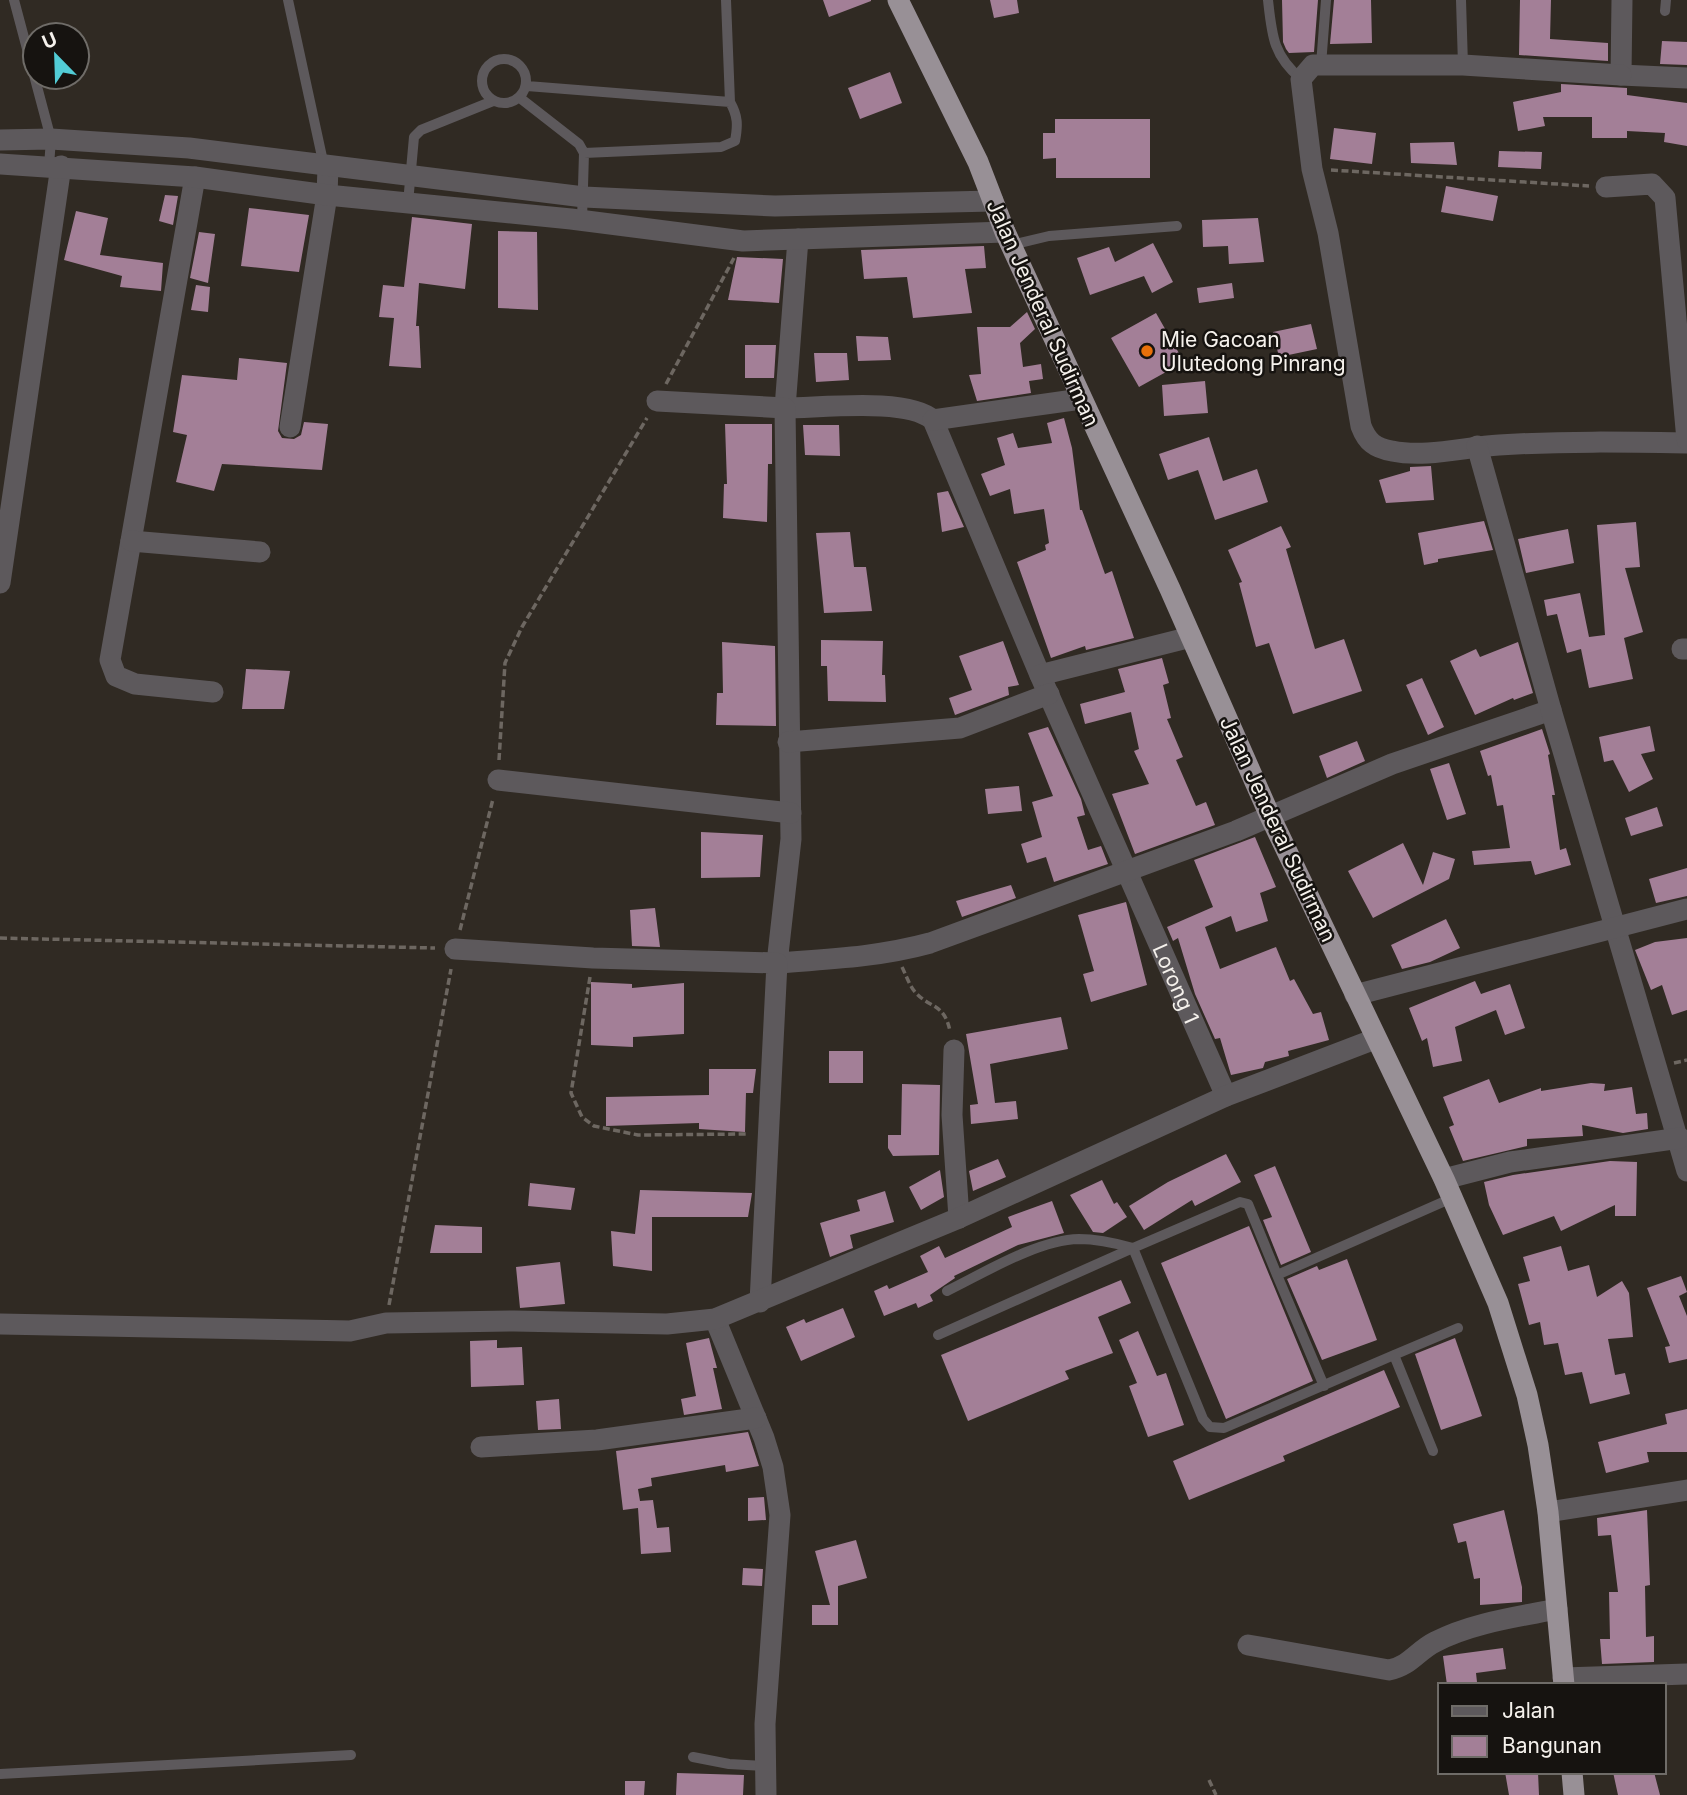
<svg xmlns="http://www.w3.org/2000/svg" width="1687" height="1795" viewBox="0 0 1687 1795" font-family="Inter,sans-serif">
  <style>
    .building { fill: #a37f97 }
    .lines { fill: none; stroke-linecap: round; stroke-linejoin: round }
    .path { stroke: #6d6761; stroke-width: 3.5; stroke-dasharray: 7 3.5; stroke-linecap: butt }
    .service { stroke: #5d595c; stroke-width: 10 }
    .minor { stroke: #5d595c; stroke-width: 21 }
    .tertiary { stroke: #5d595c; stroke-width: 21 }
    .trunk { stroke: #989096; stroke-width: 21 }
    .food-dot { fill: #e8710a; stroke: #161310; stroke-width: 2.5 }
    .labels { text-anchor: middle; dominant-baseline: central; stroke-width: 5; stroke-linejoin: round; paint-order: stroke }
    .street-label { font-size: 21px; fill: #f5f1ec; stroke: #161310 }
    .poi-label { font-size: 21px; fill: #f5f1ec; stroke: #161310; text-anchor: start }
  </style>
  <rect width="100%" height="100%" fill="#302a23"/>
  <path class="building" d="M823,0H871V1L829,17Z
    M990,0H1017L1019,13L994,18Z
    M1282,0H1318L1314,52L1289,53L1286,49L1283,42Z
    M1334,0H1371L1372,43L1330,44Z
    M1520,0H1551L1550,39L1608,43V61L1519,55Z
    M1662,41L1687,42V65L1660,64Z
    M890,72L902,103L860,119L848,88Z
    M1561,84L1627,88V95L1687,103V146L1664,142L1665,133L1627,131V138H1592V117H1543L1545,126L1518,131L1513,102L1561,92Z
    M1055,119H1150V178H1056V158L1043,159V133H1055Z
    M1334,128L1376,133L1372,164L1330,159Z
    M1454,142L1457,165L1411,163L1410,143Z
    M1499,151L1542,152L1541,169L1498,167Z
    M1446,186L1498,196L1493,221L1441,212Z
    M165,195L178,196L173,225L159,221Z
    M249,208L309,215L299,272L241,266Z
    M76,211L108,218L100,255L163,263L161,291L120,287L122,276L64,260Z
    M412,217L472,224L465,289L419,283L416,326H419L421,368L389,366L394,318L379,317L383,285L404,287Z
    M1258,218L1264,262L1229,264L1228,246L1203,247L1202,220Z
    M498,231L537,232L538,310L498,308Z
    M199,232L215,234L208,283L190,278Z
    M1153,243L1173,282L1152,293L1144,276L1090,295L1077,258L1109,247L1115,262Z
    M984,246L986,268L965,269L972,313L913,318L907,277L864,279L861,250Z
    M737,257L783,259L779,303L728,300Z
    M1232,283L1234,298L1199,303L1197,288Z
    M196,285L210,287L208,312L191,310Z
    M1027,312L1035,329L1020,343L1023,367L1041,364L1043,379L1029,381L1031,393L977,401L969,375L981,374L977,327H1010Z
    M1156,313L1184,362L1139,387L1111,338Z
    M1311,324L1317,349L1279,357L1273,332Z
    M856,336L888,337L891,360L858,361Z
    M745,345H776L774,378H745Z
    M814,353H847L849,380L816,382Z
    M239,358L287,363L278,431L282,438L294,439L301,435L304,422L328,424L322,470L222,464L214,491L176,482L187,435L173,432L182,375L237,380Z
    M1205,381L1208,413L1164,416L1162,385Z
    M1064,418L1072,448L1080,510H1082L1105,574L1112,571L1134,638L1086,650L1085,646L1051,658L1017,562L1046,550L1045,545L1049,543L1044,509L1014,514L1010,489L990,496L981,474L1005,465L997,438L1013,433L1018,448L1052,443L1047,423Z
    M725,424H772V464H768L767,522L723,518L724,484H727Z
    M803,425H839L840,456L805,455Z
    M1209,437L1223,481L1257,469L1268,502L1215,520L1198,470L1168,480L1159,454Z
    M1431,466L1434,500L1386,503L1379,480L1410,471V467Z
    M948,491L964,527L942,532L937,493Z
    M1484,521L1493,550L1438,559V562L1424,565L1418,533Z
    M1636,522L1640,567L1625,568L1643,632L1624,638L1633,679L1589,688L1581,649L1567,653L1557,614L1547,616L1544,600L1580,593L1589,637L1605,635L1597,525Z
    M1281,526L1291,547L1286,549L1315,649L1344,639L1362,691L1293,714L1269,643L1256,647L1239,583L1242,582L1228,550Z
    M1568,529L1574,563L1526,573L1518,539Z
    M850,532L854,567H866L872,611L824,613L816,533Z
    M821,640L883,641L882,675H885L886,702L828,701L827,666H821Z
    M1003,641L1019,685L1008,687L1009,695L955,715L949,698L972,690L959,656Z
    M722,642L775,646L776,726L716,725L717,693H723Z
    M1518,642L1533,693L1514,700L1513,698L1475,715L1450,661L1476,649L1480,657Z
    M1162,658L1169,683L1163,685L1171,718L1167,719L1183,757L1176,760L1196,806L1206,802L1215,825L1135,854L1112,794L1149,784L1134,751L1139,749L1131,712L1085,724L1080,704L1125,692L1118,669Z
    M246,669L290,671L284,709H242Z
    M1422,678L1444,727L1428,735L1406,685Z
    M1650,726L1655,751L1641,754L1653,779L1629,792L1613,760L1604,762L1599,737Z
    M1048,727L1081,799L1085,815L1077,817L1088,850L1101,846L1108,864L1054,882L1046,857L1027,863L1021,844L1042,837L1032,802L1053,796L1028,733Z
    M1542,729L1550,754L1548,755L1555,795H1552L1560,850L1566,848L1571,865L1535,875L1531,861L1474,865L1472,851L1510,848L1503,805L1497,806L1491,775L1488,776L1480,751Z
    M1357,741L1365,761L1327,778L1319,756Z
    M1449,763L1466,814L1447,820L1430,769Z
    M1019,786L1022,811L988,814L985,789Z
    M1657,807L1663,826L1631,836L1625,818Z
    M701,832L763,835L760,877L701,878Z
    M1255,837L1276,887L1260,893L1268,921L1236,932L1231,916L1205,927L1220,969L1276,947L1290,981L1294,979L1313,1014L1321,1012L1329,1040L1288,1051L1289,1056L1265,1062L1263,1068L1231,1075L1220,1038L1215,1039L1195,994L1178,938L1173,941L1167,927L1213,907L1194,860Z
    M1403,843L1423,885L1433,852L1455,859L1449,879L1373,918L1348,871Z
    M1687,868V896L1656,903L1649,879Z
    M1011,885L1016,898L962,917L956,901Z
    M1126,902L1147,985L1091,1002L1083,974L1094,971L1078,915Z
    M655,908L660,947L632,946L630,910Z
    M1446,919L1460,948L1430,962L1402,969L1391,945Z
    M1687,938V1010L1672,1015L1662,985L1651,990L1635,950L1655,942Z
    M1475,981L1481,994L1510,984L1525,1028L1505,1035L1496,1010L1455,1027L1462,1061L1433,1067L1427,1038L1422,1041L1409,1008Z
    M591,982L632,984V988L684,983V1034L633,1037V1047L591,1045Z
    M1061,1017L1068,1049L990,1064L995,1103L1016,1101L1018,1119L971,1124L970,1105L978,1104L966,1034Z
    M829,1051H863V1083H829Z
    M709,1069H756L753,1093H746L745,1132L699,1129V1123L606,1126V1097L709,1095Z
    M1489,1079L1499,1103L1541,1088V1091L1591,1083L1605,1084L1604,1091L1632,1087L1636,1114L1647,1113L1648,1129L1623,1133L1582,1125L1583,1136L1527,1139V1146L1463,1161L1449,1127L1454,1125L1443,1097Z
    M902,1084L940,1085L939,1155L893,1156L888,1148V1135H901Z
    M1226,1154L1241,1182L1195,1206L1192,1200L1144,1230L1129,1206L1168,1182Z
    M998,1159L1006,1177L973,1191L969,1171Z
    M1610,1161L1637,1162L1636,1216H1615V1205L1561,1231L1554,1216L1503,1235L1489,1205L1484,1182L1513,1175Z
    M1275,1166L1311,1252L1281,1265L1263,1220L1272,1217L1254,1175Z
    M940,1170L944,1197L921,1210L909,1187Z
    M1102,1180L1114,1204L1117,1202L1127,1217L1103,1233L1093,1232L1070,1195Z
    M530,1183L575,1188L571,1210L528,1206Z
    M640,1190L752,1193L748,1217H652V1271L613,1266L611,1231L635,1234Z
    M885,1191L894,1222L850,1235L853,1248L830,1257L820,1223L860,1211L857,1200Z
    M1052,1201L1064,1233L1018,1245L954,1276L955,1278L930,1295L933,1301L918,1308L916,1303L884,1316L874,1291L887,1285L889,1289L928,1272L920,1256L939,1246L945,1258L1012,1227L1008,1217Z
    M435,1225L482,1227V1253H430Z
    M1249,1226L1313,1381L1226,1419L1161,1263Z
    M1561,1246L1568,1271L1589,1265L1597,1297L1622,1281L1629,1293L1633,1337L1608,1339L1615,1375L1625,1373L1630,1394L1590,1404L1582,1372L1565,1375L1558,1343L1544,1345L1540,1322L1529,1325L1518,1284L1530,1281L1523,1257Z
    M1347,1259L1377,1340L1322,1360L1287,1279L1317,1266L1319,1270Z
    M560,1262L565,1304L520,1308L516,1267Z
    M1681,1276L1687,1292L1679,1296L1687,1316V1359L1669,1363L1665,1347L1670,1346L1647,1288Z
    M1121,1280L1131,1303L1098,1317L1113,1353L1065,1371L1069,1379L968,1421L941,1355Z
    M843,1308L855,1337L801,1361L786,1327L804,1319L806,1323Z
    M1138,1331L1157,1376L1166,1373L1184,1425L1148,1437L1129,1386L1137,1383L1119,1340Z
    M709,1338L717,1368H713L722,1409L684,1415L681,1399L696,1396L686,1343Z
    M1455,1338L1482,1416L1441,1430L1415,1354Z
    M497,1340V1348L522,1347L524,1385L471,1387L470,1341Z
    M1384,1370L1400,1407L1283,1456L1285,1461L1189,1500L1173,1461Z
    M559,1399L561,1429L538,1430L536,1401Z
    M1687,1409V1452H1647L1649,1462L1606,1473L1598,1442L1667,1424L1665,1414Z
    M748,1432L759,1466L726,1472L725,1465L651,1478L652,1486L638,1489L640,1501L653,1500L657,1528L669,1527L671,1552L641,1554L638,1508L623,1510L616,1451Z
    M764,1497L766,1520L748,1521V1498Z
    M1504,1510L1522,1587V1602L1480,1605V1578L1474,1579L1466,1541L1458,1543L1453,1524Z
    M1647,1510L1650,1585L1645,1586L1646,1637L1654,1636V1662L1602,1664L1600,1639H1610L1609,1592H1618L1611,1535L1598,1536L1597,1518Z
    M856,1540L867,1578L838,1586V1625H812V1605H830L815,1551Z
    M743,1568L763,1569L762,1586L742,1585Z
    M1503,1648L1506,1669L1476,1673L1477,1682L1471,1685H1447L1443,1656Z
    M1505,1772H1538L1539,1795H1509Z
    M1613,1772H1654L1660,1795H1618Z
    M677,1773L744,1775L743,1795H676Z
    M625,1781H645L644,1795H625Z"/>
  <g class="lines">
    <path class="path" d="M1331,170L1589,186
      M666,384L734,258
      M499,760L505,663L522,627L647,418
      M460,930L493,799
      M0,938L435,948
      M902,967C906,975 910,987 916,993C931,1009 944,1003 950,1031
      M590,977L571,1093L582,1117L594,1126L638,1135L748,1134
      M1674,1063L1687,1060
      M389,1305L451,969
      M1209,1780L1216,1795"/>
    <path class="service" d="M14,0L51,139L49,166
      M288,0L324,166
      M726,0L730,102
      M1268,0C1272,36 1273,55 1301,79
      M1461,0L1463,65
      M1665,11L1666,0
      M482 81a22 22 0 1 1 44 0a22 22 0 1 1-44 0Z
      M1321,65L1326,0
      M527,86L730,102C738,116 738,125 735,141L721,147L584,153
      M520,98L579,144L584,153L582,220
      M408,203L414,137L421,130L493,101
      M1011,245L1049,236L1177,226
      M1277,1275L1324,1386
      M947,1291C984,1273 1037,1240 1079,1239C1098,1239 1115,1243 1133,1248
      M938,1335L1133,1248
      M1394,1355L1458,1328
      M1433,1451L1394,1355L1224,1428L1210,1427L1203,1419L1133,1248L1240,1202L1248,1204L1277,1275L1452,1198
      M693,1757L729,1764L765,1766
      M0,1774L351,1755"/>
    <g class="minor">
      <path d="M1622,0L1621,75L1687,78"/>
      <path d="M1621,75L1463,65H1313L1301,79L1312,169L1328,233L1361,426C1367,442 1375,448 1392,451C1426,458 1465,447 1499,445C1562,441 1624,442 1687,443"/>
      <path d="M195,177L110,660L116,676L135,684L213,692"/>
      <path d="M1606,187L1652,184L1665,198L1687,440"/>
      <path id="s1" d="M798,239L785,408C820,408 908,397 933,420L1040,675L1226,1096"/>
      <path d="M657,401L785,408L791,839L777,963C829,959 879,957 930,943L1236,831L1392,764L1551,710"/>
      <path d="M933,420L1081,399"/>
      <path d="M290,427L327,195L328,167"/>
      <path d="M1477,446L1551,710L1687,1171"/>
      <path d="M131,541L260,552"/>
      <path d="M0,583L61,166"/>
      <path d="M1682,649H1687"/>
      <path d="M1040,675L1191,637"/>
      <path d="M788,742L960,728L1049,694"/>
      <path d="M498,780L791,813"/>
      <path d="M455,949L593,958L777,963L760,1302"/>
      <path d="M1355,995L1687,909"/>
      <path d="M954,1050L952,1115L959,1218"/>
      <path d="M1444,1179L1510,1162L1680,1138"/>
      <path d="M715,1319L764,1438L773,1467L780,1515L765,1724L766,1795"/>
      <path d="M0,1324L350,1331L386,1323L514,1321L667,1324L715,1319L959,1218L1226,1096L1375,1039"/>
      <path d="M481,1447L597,1440L756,1418"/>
      <path d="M1548,1512L1687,1490"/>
      <path d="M1248,1645L1389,1670C1410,1666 1417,1651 1435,1642C1471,1623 1517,1617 1557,1609"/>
      <path d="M1563,1678L1687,1674"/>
    </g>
    <path class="tertiary" d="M0,140L51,139L189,148L584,197L775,206L993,201
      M0,164L195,177L327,195L571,219L743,241L1005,232"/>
    <path class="trunk" d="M898,0L978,162L1005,232L1170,589L1270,816L1444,1179L1498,1303L1527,1395L1538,1445L1548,1512L1564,1685
      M1572,1772L1574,1795"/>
  </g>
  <circle class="food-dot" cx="1147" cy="351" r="7"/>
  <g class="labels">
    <g class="street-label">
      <text transform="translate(1043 313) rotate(66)">Jalan Jenderal Sudirman</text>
      <text transform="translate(1278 829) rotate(65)">Jalan Jenderal Sudirman</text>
      <text stroke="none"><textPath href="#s1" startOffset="934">Lorong 1</textPath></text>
    </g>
    <g class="poi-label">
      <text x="1161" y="339">Mie Gacoan<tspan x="1161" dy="24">Ulutedong Pinrang</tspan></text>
    </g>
  </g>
  <rect x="1438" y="1683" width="228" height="91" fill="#161310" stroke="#6f6c68" stroke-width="2"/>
  <rect x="1452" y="1706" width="35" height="10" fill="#5d595c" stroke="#6f6c68" stroke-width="2"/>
  <text x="1502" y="1718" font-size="21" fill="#f5f1ec">Jalan</text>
  <rect x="1452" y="1736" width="35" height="21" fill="#a37f97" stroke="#6f6c68" stroke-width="2"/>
  <text x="1502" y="1753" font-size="21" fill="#f5f1ec">Bangunan</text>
  <g transform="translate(56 56) rotate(337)"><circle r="33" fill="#161310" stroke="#6f6c68" stroke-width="2"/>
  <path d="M0-5L12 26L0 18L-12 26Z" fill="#52ccd6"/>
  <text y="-10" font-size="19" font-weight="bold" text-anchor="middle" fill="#f5f1ec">U</text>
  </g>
</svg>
